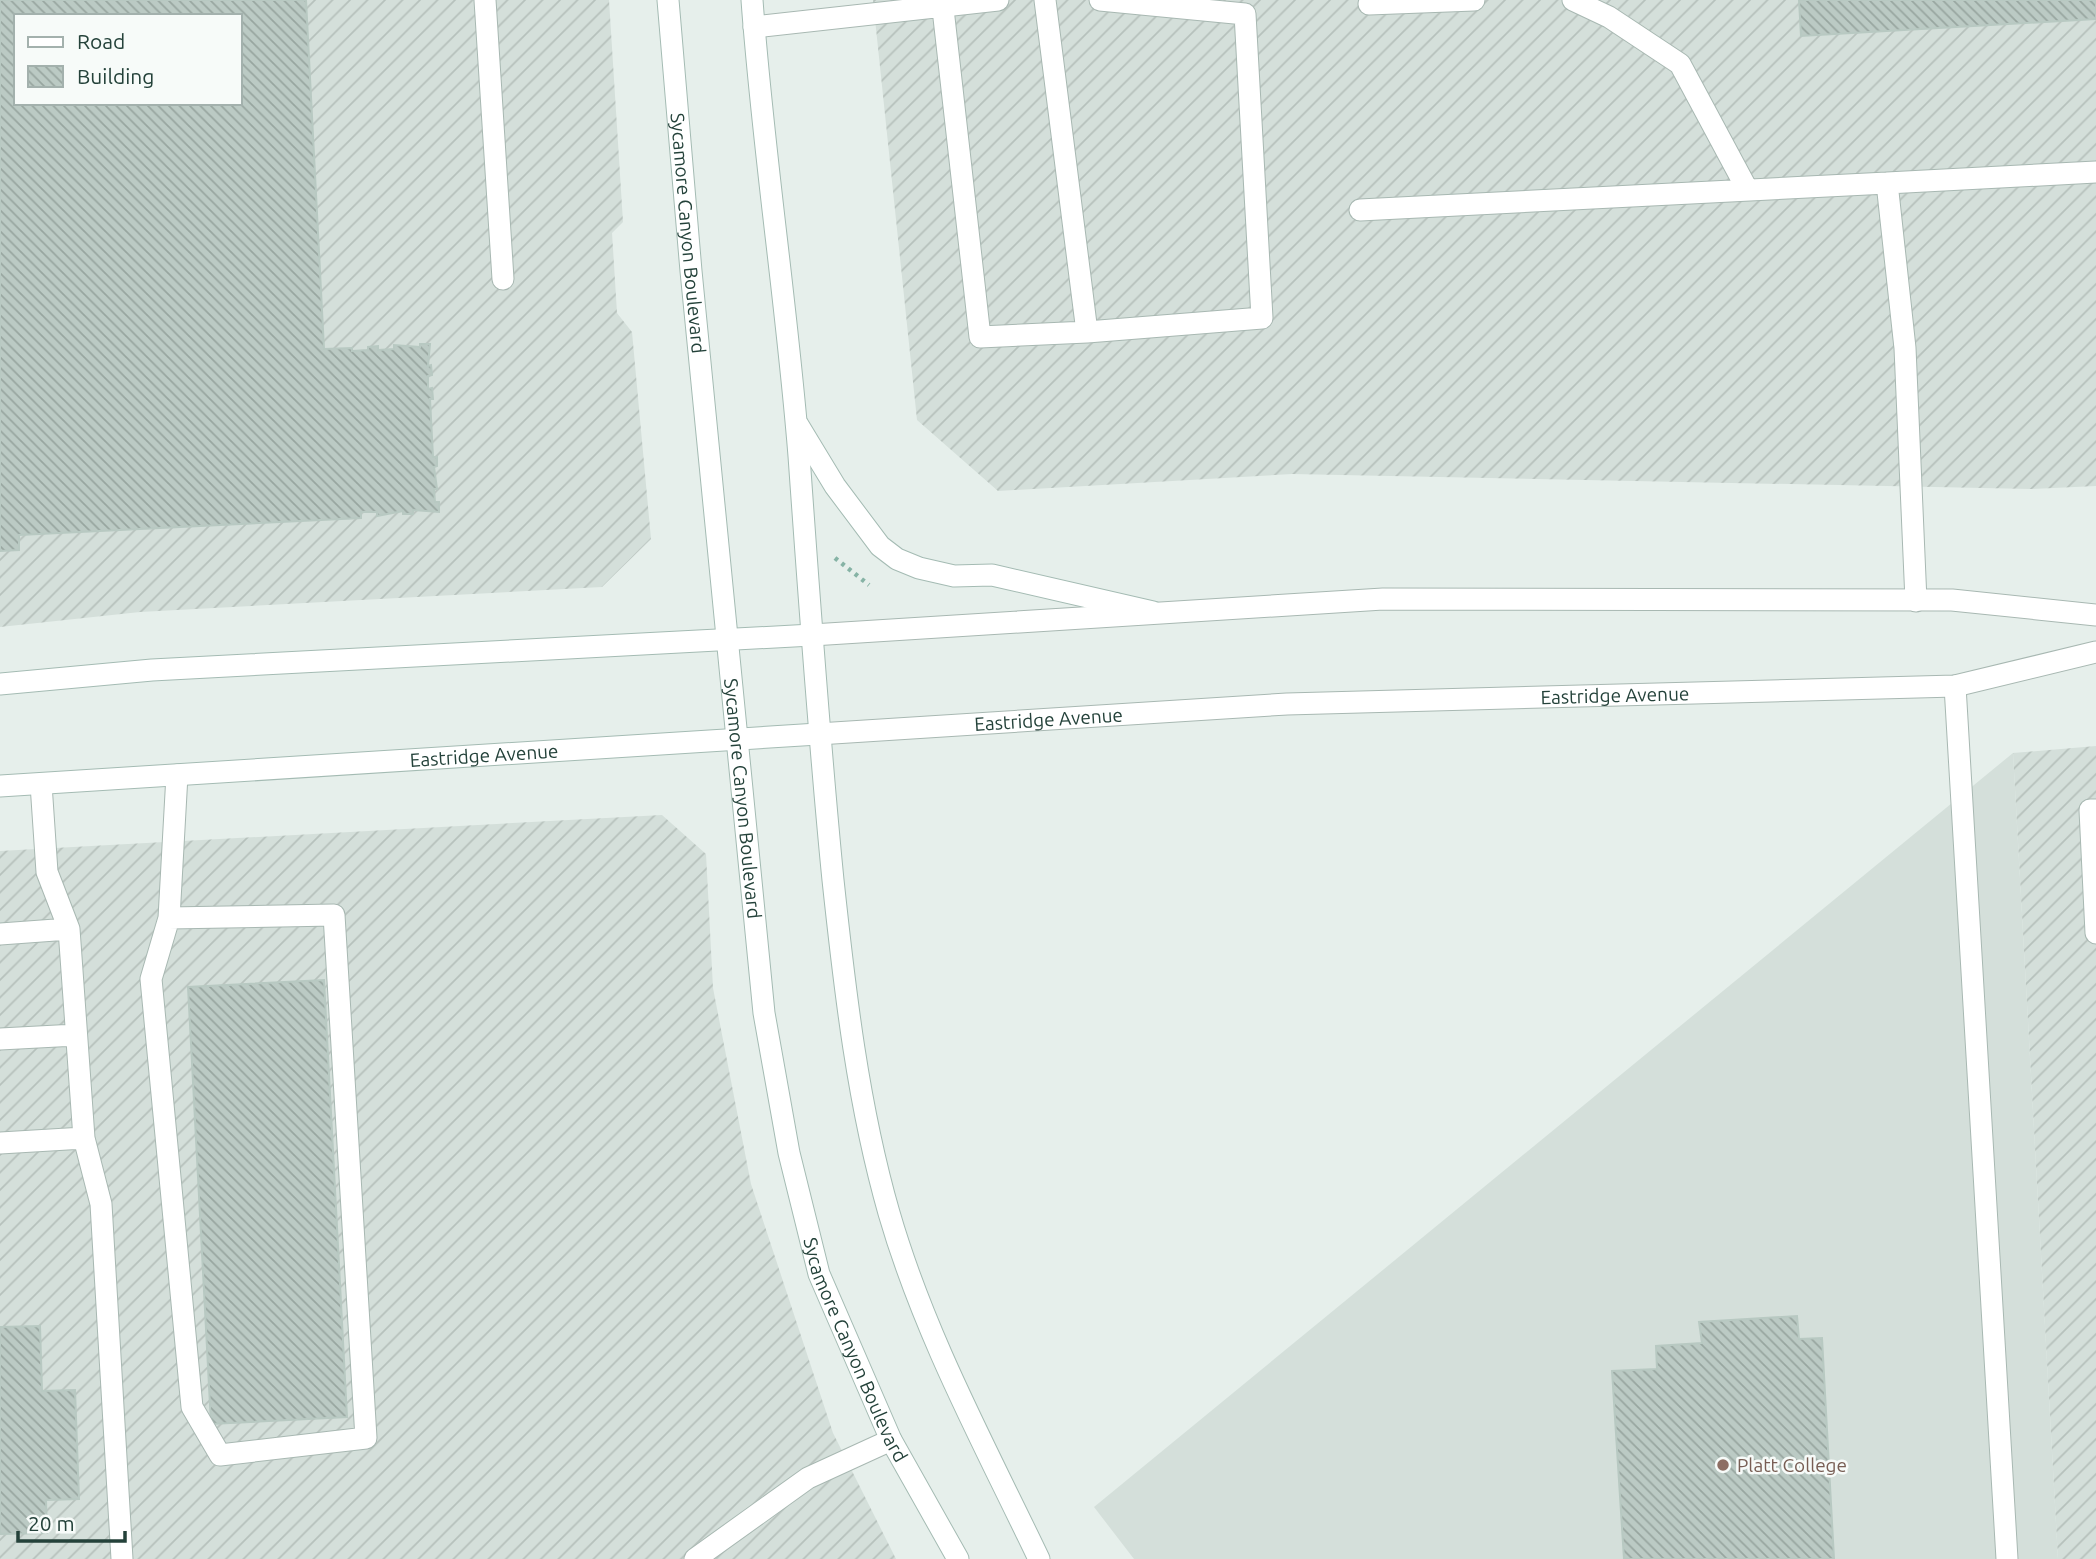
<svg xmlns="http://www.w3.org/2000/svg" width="2096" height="1559" viewBox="0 0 2096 1559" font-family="Ubuntu,sans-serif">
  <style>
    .built { fill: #d4dfda }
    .industrial { fill: url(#industrial-furrows); fill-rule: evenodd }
    .building { fill: url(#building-back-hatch); stroke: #b8c9c2; stroke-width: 2; fill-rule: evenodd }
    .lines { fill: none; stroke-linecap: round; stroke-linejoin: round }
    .lane-casing { stroke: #a8b8b2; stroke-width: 23 }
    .street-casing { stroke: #a8b8b2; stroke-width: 23 }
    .secondary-casing { stroke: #a4bbb3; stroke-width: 23 }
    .path { stroke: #86b3a5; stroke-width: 4.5; stroke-dasharray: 3.5 5; stroke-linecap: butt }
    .lane { stroke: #fff; stroke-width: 21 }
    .street { stroke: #fff; stroke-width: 21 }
    .secondary { stroke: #fff; stroke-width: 21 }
    .education-dot { fill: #8d6e63; stroke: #f7fbf9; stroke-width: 2.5 }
    .labels { text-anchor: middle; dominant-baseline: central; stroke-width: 5; stroke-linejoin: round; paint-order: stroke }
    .street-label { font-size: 19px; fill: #24423a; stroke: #f7fbf9 }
    .education-label { font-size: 19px; fill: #785e54; stroke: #f7fbf9; text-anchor: start }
  </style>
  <defs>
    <pattern id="industrial-furrows" width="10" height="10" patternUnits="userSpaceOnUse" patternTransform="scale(1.75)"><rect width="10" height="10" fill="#d4dfda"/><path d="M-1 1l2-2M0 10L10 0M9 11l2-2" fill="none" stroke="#b6c1bc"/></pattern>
    <pattern id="building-back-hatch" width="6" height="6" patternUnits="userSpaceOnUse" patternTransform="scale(1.75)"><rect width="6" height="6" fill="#bbcac4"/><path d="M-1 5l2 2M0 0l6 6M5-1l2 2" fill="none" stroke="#98a6a0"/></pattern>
  </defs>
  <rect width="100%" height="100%" fill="#e6efeb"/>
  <path class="built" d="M2013,753L2058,1559H1134L1094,1507Z"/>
  <path class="industrial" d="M0,0H609L623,222L612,233L617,313L632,332L651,539L602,587L140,612L0,627ZM16,16H240V103H16Z
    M873,0H2096V486L2031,489L1292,474L998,491L917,420Z
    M2096,746V1559H2058L2013,753Z
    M662,815L706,854L713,988L751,1184L833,1433L896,1559H0V851Z"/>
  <path class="building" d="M0,0H306L324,349L352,348V351L368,350V347L378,346V350L394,349V345L420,347V344H430L428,366L431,365L432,375L428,376V389L432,388L433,399H430L433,457H437V466L434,467L437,489H434L435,502H439V512L413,510V514H403V511L377,516V512H361V518L19,535V550L0,551ZM16,16H240V103H16Z
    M1799,0H2096V19L1801,36Z
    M324,980L347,1417L211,1424L188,987Z
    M1797,1316L1799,1339L1822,1338L1834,1559H1624L1612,1371L1657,1369L1656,1346L1702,1343L1699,1322Z
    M40,1326L42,1391L75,1390L79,1499L46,1500L47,1533L0,1534V1327Z"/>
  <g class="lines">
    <g class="lane-casing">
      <path id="lane" d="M485,0L503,279
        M942,0L980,337L1087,332L1045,0
        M1573,0L1609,17L1680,64L1747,189
        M1369,4L1474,0
        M754,27L998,0
        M1887,183L2096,172
        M1360,210L1887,183L1905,348L1916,601
        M1087,332L1262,318L1245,14L1100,0
        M1955,686L2007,1559
        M41,784L47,872L69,929L84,1138L101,1204L122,1559
        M2096,810H2090L2096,933
        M169,918L334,915L366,1438L220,1455L192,1407L151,979L169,918L177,775
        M0,934L69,929
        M0,1039L76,1035
        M0,1143L84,1138
        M695,1559L808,1478L891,1440"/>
    </g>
    <g class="street-casing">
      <g id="street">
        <path d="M812,635L1383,599L1952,600L2096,615"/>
        <path id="s1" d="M818,734L1287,704L1955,686L2096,652"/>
      </g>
    </g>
    <g class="secondary-casing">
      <g id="secondary">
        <path id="s2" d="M668,0L691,271L764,1013L789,1153L819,1274L891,1440L958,1559"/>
        <path d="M752,0C763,152 787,304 799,456C809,598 819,739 833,880C845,992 858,1105 889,1213C924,1334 985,1446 1039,1559"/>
        <path d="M798,425L835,486L880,546L897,559L919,568L954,576L992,575L1153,612"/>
        <path d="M0,684L152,670L812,635"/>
        <path id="s3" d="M0,786L818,734"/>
      </g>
    </g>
    <path class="path" d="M835,558L869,585"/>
    <use href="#lane" class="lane"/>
    <use href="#street" class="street"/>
    <use href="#secondary" class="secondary"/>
  </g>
  <circle class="education-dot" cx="1723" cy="1465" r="7"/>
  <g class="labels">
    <g class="street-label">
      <text stroke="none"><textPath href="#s2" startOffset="234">Sycamore Canyon Boulevard</textPath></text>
      <text stroke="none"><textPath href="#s1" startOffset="798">Eastridge Avenue</textPath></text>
      <text stroke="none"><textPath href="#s1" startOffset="231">Eastridge Avenue</textPath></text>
      <text stroke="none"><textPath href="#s3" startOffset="485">Eastridge Avenue</textPath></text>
      <text stroke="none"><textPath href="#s2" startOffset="802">Sycamore Canyon Boulevard</textPath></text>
      <text stroke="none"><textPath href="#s2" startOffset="1368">Sycamore Canyon Boulevard</textPath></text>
    </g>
    <g class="education-label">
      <text x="1737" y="1465">Platt College</text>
    </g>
  </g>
  <rect x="14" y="14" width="228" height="91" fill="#f7fbf9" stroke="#a3b1ad" stroke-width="2"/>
  <rect x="28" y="37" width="35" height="10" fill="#ffffff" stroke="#a3b1ad" stroke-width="2"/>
  <text x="77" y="49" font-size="21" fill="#24423a">Road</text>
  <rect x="28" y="66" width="35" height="21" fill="url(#building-back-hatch)" stroke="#a3b1ad" stroke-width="2"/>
  <text x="77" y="84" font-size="21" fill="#24423a">Building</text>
  <path d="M18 1531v10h107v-10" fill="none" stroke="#24423a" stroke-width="3.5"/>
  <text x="28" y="1531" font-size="21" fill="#24423a" stroke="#f7fbf9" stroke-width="5" paint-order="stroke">20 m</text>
</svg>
